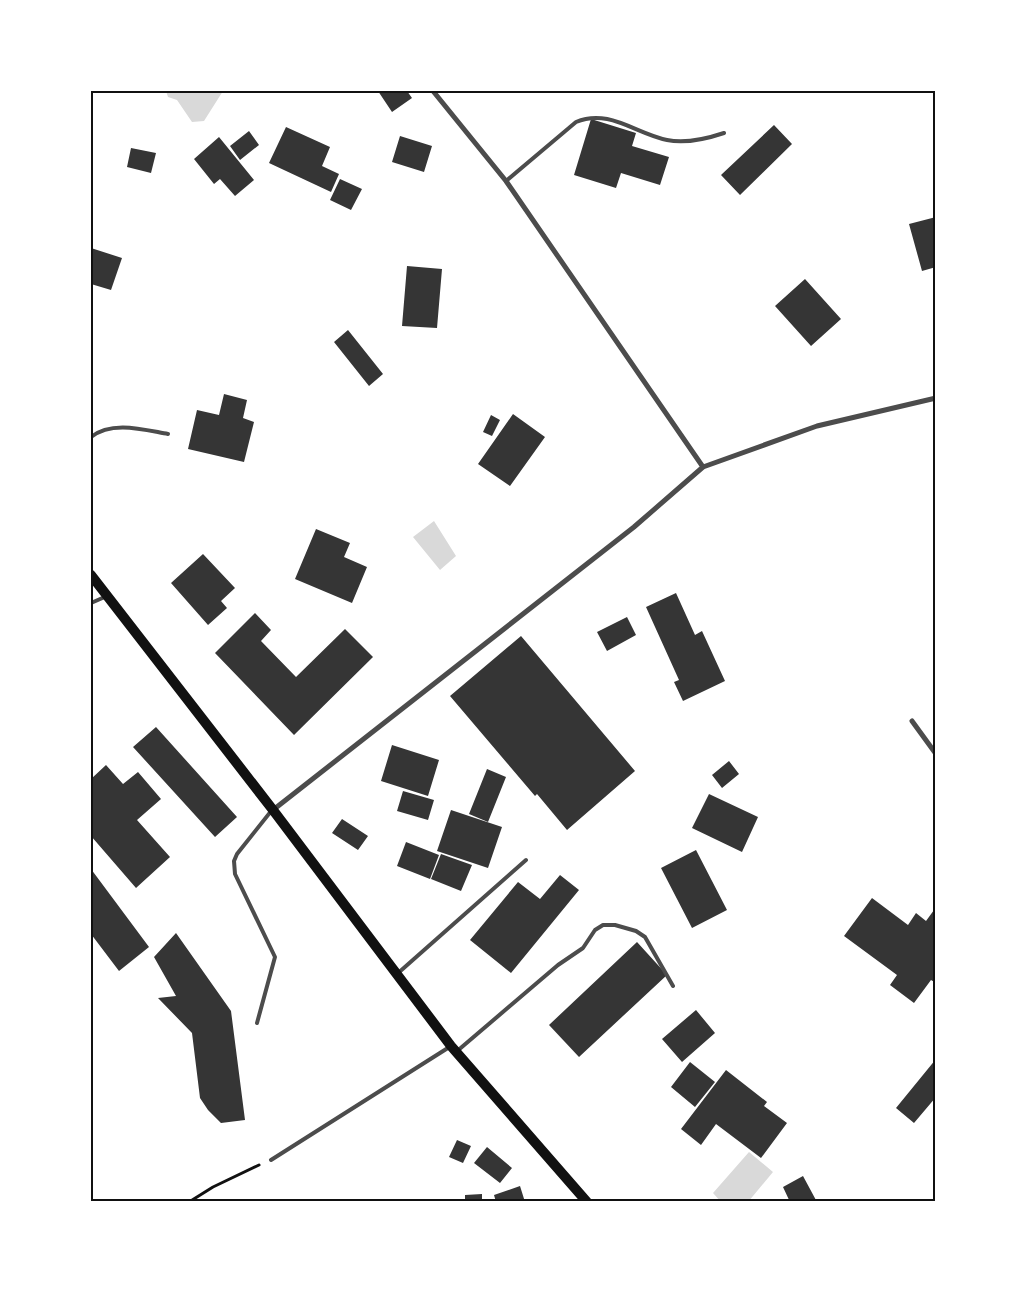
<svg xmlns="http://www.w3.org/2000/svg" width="1027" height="1293" viewBox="0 0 1027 1293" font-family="'Roboto Condensed',sans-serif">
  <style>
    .water { fill: #d9d9d9 }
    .building { fill: #353535 }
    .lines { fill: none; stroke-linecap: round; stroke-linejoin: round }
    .path { stroke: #111; stroke-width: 3 }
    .service { stroke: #4c4c4c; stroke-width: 4 }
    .minor { stroke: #4c4c4c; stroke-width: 5 }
    .secondary { stroke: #111; stroke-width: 10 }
    .neatline { fill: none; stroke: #111; stroke-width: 2 }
  </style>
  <rect width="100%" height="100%" fill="#fff"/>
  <path class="water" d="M166,91H223L204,121L192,122L177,100L168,97Z
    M434,521L456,556L440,570L413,537Z
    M749,1152L773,1172L748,1202H721L713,1193Z"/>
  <path class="building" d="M378,91H407L412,98L392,112Z
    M591,119L636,133L632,146L669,157L660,185L621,173L616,188L574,175Z
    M774,125L792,144L740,195L721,175Z
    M286,127L330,147L322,166L339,174L331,192L269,163Z
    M249,131L259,145L240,160L230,146Z
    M400,136L432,146L424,172L392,162Z
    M219,137L254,180L235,196L220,179L214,184L194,159Z
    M131,148L156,153L151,173L127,167Z
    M340,179L362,189L351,210L330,200Z
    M936,217V267L922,271L909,224Z
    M91,248L122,258L111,290L91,284Z
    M407,266L442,269L437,328L402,326Z
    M805,279L841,319L811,346L775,306Z
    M348,330L383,374L369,386L334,342Z
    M224,394L247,400L243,418L254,422L244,462L188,449L197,410L219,415Z
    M513,414L545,437L510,486L478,464Z
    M491,415L500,420L492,436L483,432Z
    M316,529L350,543L344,557L367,567L352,603L295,579Z
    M203,554L235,588L221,601L227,608L208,625L171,583Z
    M676,593L695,635L702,631L725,681L683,701L674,682L679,680L646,607Z
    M255,613L271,630L261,641L296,677L345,629L373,657L294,735L215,653Z
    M627,617L636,635L607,651L597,632Z
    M521,636L635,771L567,830L537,794L535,796L450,696Z
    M156,727L237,817L215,837L133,747Z
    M392,745L439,760L428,796L381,781Z
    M729,761L739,774L722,788L712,775Z
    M106,765L123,784L138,772L161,799L137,820L170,857L136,888L91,836V779Z
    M487,769L506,777L488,822L469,814Z
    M403,791L434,800L428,820L397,811Z
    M709,794L758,817L742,852L692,828Z
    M451,810L502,827L488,868L437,851Z
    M342,819L368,836L358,850L332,833Z
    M406,842L439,855L430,879L397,866Z
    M696,850L727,910L692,928L661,868Z
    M441,854L472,865L461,891L431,879Z
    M91,869L149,947L119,971L91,934Z
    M560,875L579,890L511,973L470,940L518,882L540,899Z
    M872,898L908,925L916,913L926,921L934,910L936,911V983L931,980L914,1003L890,985L897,975L844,936Z
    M176,933L231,1011L245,1120L221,1123L208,1110L200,1098L192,1033L158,998L176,996L154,957Z
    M637,942L667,975L579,1057L549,1025Z
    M696,1010L715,1033L682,1062L662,1039Z
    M936,1059V1097L914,1123L896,1108Z
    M690,1062L715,1082L695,1107L671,1087Z
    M726,1070L767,1102L764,1106L787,1123L761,1158L716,1124L701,1145L681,1129Z
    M457,1140L471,1146L463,1163L449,1157Z
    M487,1147L512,1168L500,1183L474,1163Z
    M803,1176L817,1202H790L783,1187Z
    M520,1186L525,1202H496L494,1195Z
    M482,1194V1202H465V1195Z"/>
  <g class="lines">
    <path class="path" d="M189,1202L213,1187L259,1165"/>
    <path class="service" d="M506,181L576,122C609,108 636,134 667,140C686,144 706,139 724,133
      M91,437C112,420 145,430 168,434
      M91,603L107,596
      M397,974L526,860
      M257,1023L275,957L235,874L234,861L237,854L272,810
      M456,1052L558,965L583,948L595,930L603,925H615L636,931L645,937L673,986
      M271,1160L451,1046"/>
    <path class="minor" d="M433,91L506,181L703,467
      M912,721L936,754
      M273,810L634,527L703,467L817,426L936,398"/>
    <path class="secondary" d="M91,575L273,810L451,1046L587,1202"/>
  </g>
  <rect width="1027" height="1293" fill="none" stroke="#ffffff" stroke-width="185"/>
  <rect x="92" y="92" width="842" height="1108" class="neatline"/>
</svg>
